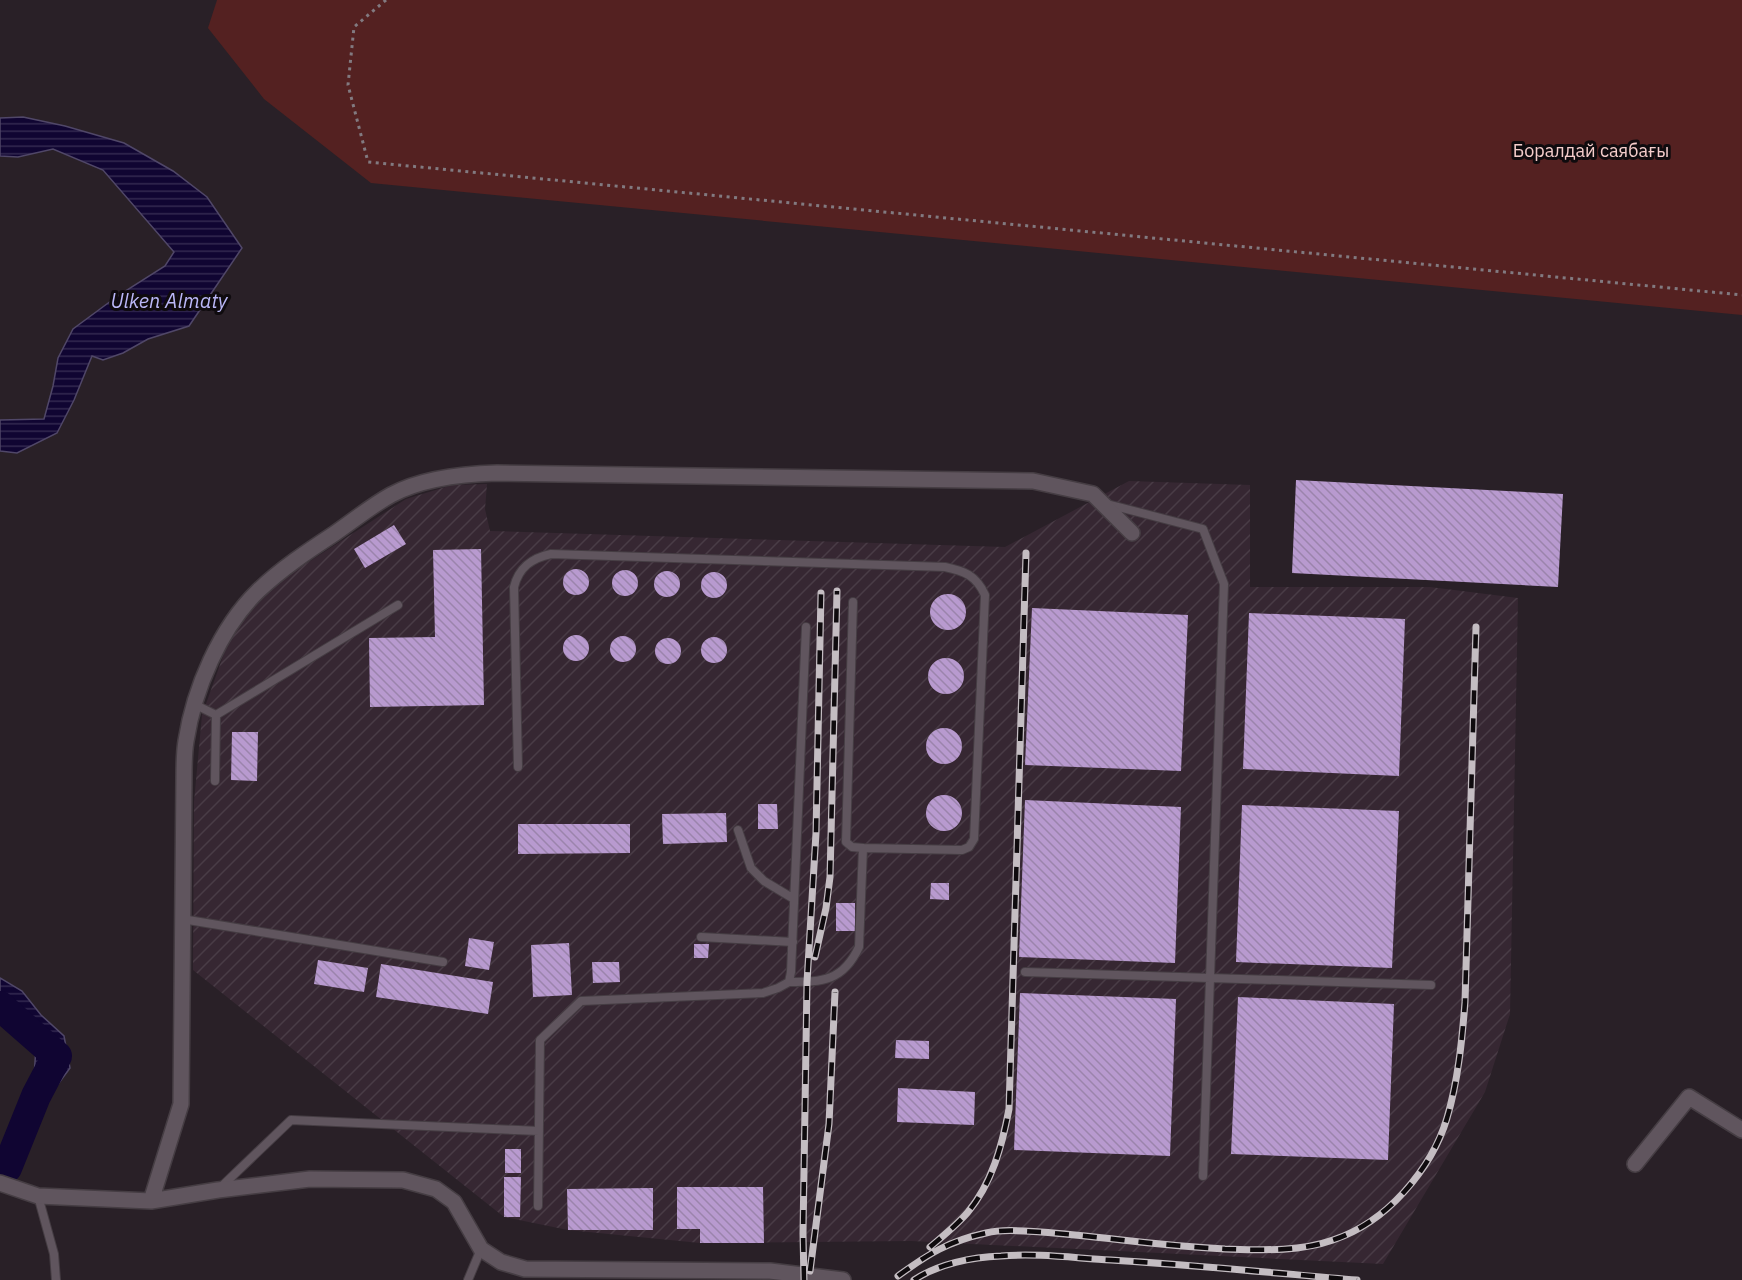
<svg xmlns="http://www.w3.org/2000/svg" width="1742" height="1280" viewBox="0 0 1742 1280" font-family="'IBM Plex Sans',sans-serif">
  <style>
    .industrial { fill: url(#industrial-furrows) }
    .green { fill: #542121 }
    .water { fill: url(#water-rules); stroke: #504768; stroke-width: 1.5 }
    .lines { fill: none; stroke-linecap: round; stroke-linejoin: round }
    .river { stroke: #100532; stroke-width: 30 }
    .building { fill: url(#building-back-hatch) }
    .service-casing { stroke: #453d43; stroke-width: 10 }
    .minor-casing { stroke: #453d43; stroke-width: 18 }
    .path { stroke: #827a80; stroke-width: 3; stroke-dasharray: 3 4.5; stroke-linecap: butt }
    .service { stroke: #60555e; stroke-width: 8 }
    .minor { stroke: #60555e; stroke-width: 15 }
    .rail-casing { stroke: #c4bdc2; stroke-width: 7 }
    .rail { stroke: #0f0b0e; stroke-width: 4.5; stroke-dasharray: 14; stroke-linecap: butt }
    .labels { text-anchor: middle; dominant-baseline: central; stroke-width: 6; stroke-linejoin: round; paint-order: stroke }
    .park-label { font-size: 18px; fill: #f5cdcb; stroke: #0f0b0e }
    .water-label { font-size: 20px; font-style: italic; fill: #bab7f7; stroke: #0f0b0e }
  </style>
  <defs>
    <pattern id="industrial-furrows" width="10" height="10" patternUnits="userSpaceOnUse" patternTransform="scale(1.5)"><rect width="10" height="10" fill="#362732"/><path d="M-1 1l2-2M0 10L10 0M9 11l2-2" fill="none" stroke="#493c46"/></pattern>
    <pattern id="water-rules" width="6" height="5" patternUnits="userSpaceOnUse" patternTransform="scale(1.5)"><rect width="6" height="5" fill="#100532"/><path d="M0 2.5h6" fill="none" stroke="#332950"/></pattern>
    <pattern id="building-back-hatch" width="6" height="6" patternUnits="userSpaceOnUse" patternTransform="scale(1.5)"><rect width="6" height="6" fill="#b89acf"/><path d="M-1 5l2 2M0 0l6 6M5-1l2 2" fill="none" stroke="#9b84ac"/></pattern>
  </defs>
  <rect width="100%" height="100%" fill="#292027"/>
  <path class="industrial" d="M1129,481L1250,485V587H1430L1518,598L1510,1014L1485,1092L1383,1264L911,1241L700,1243L568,1230L504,1217L193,970L194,802L202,715L227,645L260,597L293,572L406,499L452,485L487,484L485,509L490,531L1005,547Z"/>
  <path class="green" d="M217,0H1742V315L371,183L264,99L208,28Z"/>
  <path class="water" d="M23,117L65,126L124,143L173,171L207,197L242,248L189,326L148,339L123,353L103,360L92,356L74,400L57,433L17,453L0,451V420L44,419L53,386L58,358L73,329L119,295L165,266L174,252L103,170L53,149L18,157L0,156V118Z
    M0,978L22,991L41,1015L64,1036L70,1068L44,1103L23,1102L34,1077L36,1047L22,1025L0,1013Z"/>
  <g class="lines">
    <path class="river" d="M0,1006L57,1056L36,1096L7,1168"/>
  </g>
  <path class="building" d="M1296,480L1563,494L1558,587L1292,573Z
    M394,525L406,544L365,568L354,549Z
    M481,549L484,705L370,707L369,638L435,637L433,550Z
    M563 582a13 13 0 1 1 26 0a13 13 0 1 1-26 0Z
    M612 583a13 13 0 1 1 26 0a13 13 0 1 1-26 0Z
    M654 584a13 13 0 1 1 26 0a13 13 0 1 1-26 0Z
    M701 585a13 13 0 1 1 26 0a13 13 0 1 1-26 0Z
    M930 612a18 18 0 1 1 36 0a18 18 0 1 1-36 0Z
    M1032,608L1188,615L1181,771L1025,765Z
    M1249,613L1405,619L1399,776L1243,769Z
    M563 648a13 13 0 1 1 26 0a13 13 0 1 1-26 0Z
    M610 649a13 13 0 1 1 26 0a13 13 0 1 1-26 0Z
    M701 650a13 13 0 1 1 26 0a13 13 0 1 1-26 0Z
    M655 651a13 13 0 1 1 26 0a13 13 0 1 1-26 0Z
    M928 676a18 18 0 1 1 36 0a18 18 0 1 1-36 0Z
    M926 746a18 18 0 1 1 36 0a18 18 0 1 1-36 0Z
    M232,732H258L257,781L231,780Z
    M926 813a18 18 0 1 1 36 0a18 18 0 1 1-36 0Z
    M1025,800L1181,807L1175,963L1019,957Z
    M758,804H777L778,829H758Z
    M1242,805L1399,811L1392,968L1236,962Z
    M726,813L727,842L663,844L662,814Z
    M518,824H630V853L518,854Z
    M931,883H949V900L930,899Z
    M836,903H855V931H836Z
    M469,938L494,942L489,970L465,966Z
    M569,943L572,995L533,997L531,945Z
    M694,944H709L708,958H694Z
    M318,960L368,968L364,992L314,984Z
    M592,962H619L620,982L593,983Z
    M381,964L493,982L488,1014L376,997Z
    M1020,993L1176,999L1170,1156L1014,1150Z
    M1238,997L1394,1004L1388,1160L1231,1154Z
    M896,1040L929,1041V1059L895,1058Z
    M898,1088L975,1092L974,1125L897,1122Z
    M505,1149H521V1173H505Z
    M504,1177H521L520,1217H504Z
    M677,1187H763L764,1243H700V1229H677Z
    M653,1188V1230H568L567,1189Z"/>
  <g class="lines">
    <g class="service-casing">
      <path id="service" d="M1107,504L1203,529L1224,584L1203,1176
        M853,602L846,842L852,847L863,848
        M194,704L216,715L215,781
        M216,715L398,605
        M518,767L514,587C519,567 532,558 551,554L945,567C964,571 976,575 985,595L974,839L969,847L962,850L863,848L859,947C843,981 823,982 789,982
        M738,830L751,868L764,881L794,899
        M182,919L443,962
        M701,937L793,942
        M1025,972L1431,985
        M220,1188L291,1120L539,1131
        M38,1196L54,1254L56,1280
        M538,1206L540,1040L581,1001L763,993L778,988L789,982L791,972L806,627
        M468,1280L481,1249"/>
    </g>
    <g class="minor-casing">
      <path id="minor" d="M1635,1164L1689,1097L1742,1130
        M0,1183L38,1196L151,1201L218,1190L310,1179L403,1180L436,1189L454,1202L481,1249L501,1262L525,1269L770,1271L843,1280
        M151,1201L181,1104L184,777C184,765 184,753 186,741C194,689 220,628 258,591C281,569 308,551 334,534C353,521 371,506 391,495C422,478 462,474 497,473L1033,481L1093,494L1132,533"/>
    </g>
    <path class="path" d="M386,0L354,27L348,85L368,162L1742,295"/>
    <use href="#service" class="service"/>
    <use href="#minor" class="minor"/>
    <g class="rail-casing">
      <path id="rail" d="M815,957L826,908L830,877L837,591
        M930,1247C943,1236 957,1225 968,1212C992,1183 1002,1146 1009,1109L1026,553
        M810,1271L829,1124L835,992
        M898,1276C928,1254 949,1241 986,1233C1004,1229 1023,1231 1041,1232C1068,1234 1095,1237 1122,1240C1156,1244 1191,1247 1225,1249C1261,1250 1299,1252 1333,1240C1360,1231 1385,1213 1404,1192C1423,1171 1439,1145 1447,1118C1458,1081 1462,1041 1465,1002L1476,627
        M804,1280L803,1234L807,982L816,833L821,593
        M914,1280C938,1264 972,1257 1001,1256C1037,1253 1074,1258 1111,1260C1193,1265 1275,1273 1357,1280"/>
    </g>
    <use href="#rail" class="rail"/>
  </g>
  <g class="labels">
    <g class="park-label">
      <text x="1591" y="150">Боралдай саябағы</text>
    </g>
    <g class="water-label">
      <text x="169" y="300">Ulken Almaty</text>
    </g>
  </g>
</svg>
